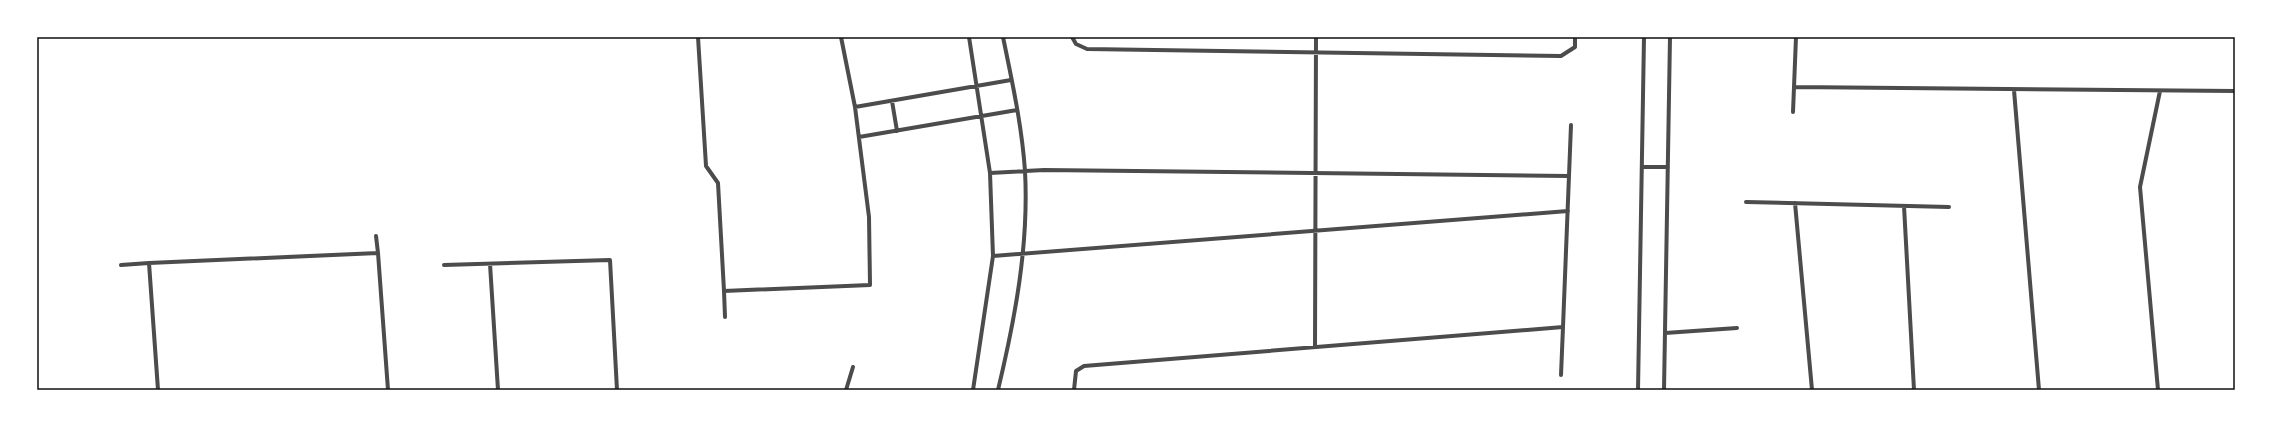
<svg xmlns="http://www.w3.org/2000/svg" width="2272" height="427" viewBox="0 0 2272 427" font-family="'Libre Baskerville',serif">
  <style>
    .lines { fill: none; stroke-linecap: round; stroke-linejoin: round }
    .minor { stroke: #4c4c4c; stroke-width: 4 }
    .neatline { fill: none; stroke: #111; stroke-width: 1.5 }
  </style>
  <rect width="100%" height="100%" fill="#fff"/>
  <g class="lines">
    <path class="minor" d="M698,37L706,166L718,183L724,291L870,285L869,217L855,107L841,37
      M969,37L990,173L993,256L973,390
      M1072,37L1076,44L1087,49L1561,56L1575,47V37
      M1794,87L2235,91
      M2014,90L2039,390
      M892,101L897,131
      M855,107L1011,80
      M1793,112L1796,37
      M859,137L1017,110
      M1642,167H1668
      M990,173L1044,170L1569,176
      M1746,202L1949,207
      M1795,203L1812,390
      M1904,206L1914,390
      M376,236L378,253
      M993,256L1568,211
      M490,264L498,390
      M121,265L149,263
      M444,265L610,260L617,390
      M724,291L725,317
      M1665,333L1737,328
      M1315,347L1316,37
      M1561,375L1563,327
      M158,390L149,263L378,253L388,390
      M846,390L853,367
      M998,390C1015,319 1029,245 1025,171C1022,126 1012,81 1003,37
      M1074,390L1076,371L1084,366L1563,327L1571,125
      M1638,390L1644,37
      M1664,390L1670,37
      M2158,390L2140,187L2160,91"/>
  </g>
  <rect width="2272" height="427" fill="none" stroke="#ffffff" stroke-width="76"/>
  <rect x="38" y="38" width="2196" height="351" class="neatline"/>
</svg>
